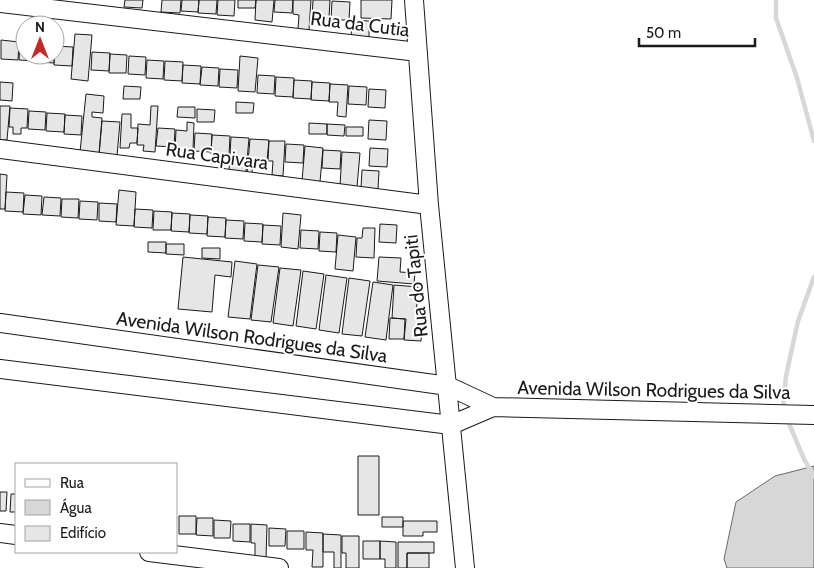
<svg xmlns="http://www.w3.org/2000/svg" width="814" height="568" viewBox="0 0 814 568" font-family="Cabin,sans-serif">
  <style>
    .water { fill: #d7d7d7; stroke: #6a6a6a }
    .lines { fill: none; stroke-linecap: round; stroke-linejoin: round }
    .stream { stroke: #d7d7d7; stroke-width: 4.5 }
    .building { fill: #e6e6e6; stroke: #1a1a1a }
    .minor-casing { stroke: #1a1a1a; stroke-width: 20 }
    .minor { stroke: #fff; stroke-width: 18 }
    .labels { text-anchor: middle; dominant-baseline: central; stroke-width: 4; stroke-linejoin: round; paint-order: stroke }
    .street-label { font-size: 19px; fill: #1a1a1a; stroke: #fff }
  </style>
  <rect width="100%" height="100%" fill="#fff"/>
  <path class="water" d="M814,466V568H727L724,559L736,502L775,476Z"/>
  <g class="lines">
    <path class="stream" d="M776,0V18L797,78L814,141
      M783,409L786,376L798,321L814,277
      M787,419L804,459L814,476"/>
  </g>
  <path class="building" d="M125,0H143L142,8L124,7Z
    M162,0H181L180,13L161,12Z
    M182,0H199L198,12L181,11Z
    M199,0H217L216,14L198,13Z
    M218,0H235L234,16L217,15Z
    M238,0H256L255,8H238Z
    M256,0H274L272,22L255,20Z
    M275,0H293L292,13L274,12Z
    M293,0H311L309,30L298,29L299,15L293,14Z
    M313,0H330L329,18L312,17Z
    M361,0H392L391,19L361,18Z
    M332,1L350,2L349,20H331Z
    M352,20L369,21V39H351Z
    M75,34L92,35L88,81L71,79Z
    M1,40L19,42L18,60L1,59Z
    M20,42H25V55H37L36,61L19,60Z
    M55,46L73,47L72,66L54,65Z
    M92,52L110,53L109,71L91,70Z
    M110,54L127,55L126,73H109Z
    M37,55H54V63L37,62Z
    M129,56L146,57L145,75L128,74Z
    M240,56L258,58L255,92L238,91Z
    M147,60L164,61L163,79L146,78Z
    M165,61L183,62L182,81L164,80Z
    M183,65L201,66L200,84L182,83Z
    M202,67L219,68L218,86L200,85Z
    M220,69L238,70L237,88L219,87Z
    M258,75L275,76L274,94L257,93Z
    M276,77L294,78L293,97L275,96Z
    M294,80L312,81L311,99L293,98Z
    M0,82L13,83L12,101L0,100Z
    M312,82L330,83L329,101L311,100Z
    M330,84L348,85L346,117L337,116L338,102H329Z
    M124,86L141,87L140,99H123Z
    M349,86L367,87L366,105L348,104Z
    M369,89L386,90L385,108L368,107Z
    M86,94L104,96L103,113L92,112V117L102,118L99,154L80,152Z
    M236,102L254,103L253,113H236Z
    M0,106H10L7,140H0Z
    M151,106H158L155,152L143,151L144,145H137L138,124L150,125Z
    M178,107H195V118L177,117Z
    M10,108L28,109L27,128H21V134H13V127H9Z
    M197,109L215,110L214,122H197Z
    M29,111L46,112L45,130L28,129Z
    M47,113L65,114L64,132L46,131Z
    M122,114H131V128H138L137,143H130L129,148H120Z
    M65,115L82,116L81,135L64,134Z
    M369,120L387,121L386,140L368,139Z
    M102,121L120,122L117,156L99,155Z
    M187,122L194,123L193,150H175L176,130L187,131Z
    M309,123L327,124V134H309Z
    M327,124L345,125L344,136L327,135Z
    M346,127H363V136H346Z
    M158,128L175,129L174,147L156,146Z
    M195,133L212,134L211,152L194,151Z
    M212,135L230,136L229,155L211,154Z
    M231,137L249,138L246,172L229,171Z
    M250,139L269,140L267,161L253,160L252,173H247Z
    M269,141H285L283,176L272,175L273,161H268Z
    M286,144L304,145L303,163L285,162Z
    M305,146L323,148L320,182L302,181Z
    M370,148L388,149L387,167L369,166Z
    M323,150L341,151L340,169L322,168Z
    M342,152L360,153L357,187L340,186Z
    M362,170L379,171L378,189L361,188Z
    M0,174L7,175L5,209H0Z
    M119,190L136,192L134,226L116,225Z
    M6,192L24,193L23,212L5,211Z
    M25,195L42,196L41,215L23,214Z
    M44,197L61,198L60,216L42,215Z
    M62,199H79L78,218L61,217Z
    M80,201L98,202L97,220L79,219Z
    M99,203L117,204L116,222L99,221Z
    M135,209L153,210L152,228L134,227Z
    M154,211L172,212L171,230H153Z
    M172,213L190,214L189,232L171,231Z
    M283,213L301,215L298,249L281,247Z
    M190,215L208,216L207,234L189,233Z
    M208,217L226,218L225,237L207,236Z
    M226,220L244,221L243,239L225,238Z
    M245,223L263,224L262,242L244,241Z
    M380,224L397,225L396,243L379,242Z
    M263,225L281,226L280,245L262,244Z
    M363,228H375L374,258L356,257L357,238H362Z
    M301,230L319,231L318,249L300,248Z
    M320,232L337,233L336,252L319,251Z
    M338,235L356,237L353,271L335,269Z
    M148,242H166V253L148,252Z
    M166,244H184V255L166,254Z
    M202,248H220V259L202,258Z
    M183,257L232,262L231,277L215,275L212,312L178,309Z
    M379,257L401,258L400,272L415,273L414,284L377,281Z
    M235,261L257,264L250,319L228,317Z
    M258,265L279,267L271,322L251,320Z
    M280,268L301,270L293,326L273,323Z
    M303,271L324,274L316,329L296,326Z
    M326,275L347,278L339,333L319,330Z
    M349,278L370,281L362,336L342,334Z
    M373,282L393,285L386,340L365,337Z
    M394,285L418,287L416,318L423,319L421,341L404,340L406,319L392,318Z
    M390,318L405,319L404,339H389Z
    M358,456H379V515H358Z
    M0,492H7L6,511H0Z
    M11,494H16V512H10Z
    M179,516H196V534H179Z
    M382,517H403V527H382Z
    M197,518H213V536L196,535Z
    M214,520L231,521L230,538H214Z
    M403,521H437V532H423V536H403Z
    M233,524H250V542L233,541Z
    M251,524L267,525L266,559L255,558V543H251Z
    M269,528L286,529L285,546H269Z
    M287,531H304V549H287Z
    M306,532L323,533V567H312L313,550H306Z
    M323,534L341,535V568H334V552H323Z
    M342,536H359V568H346V553H342Z
    M363,541H380V559H363Z
    M380,541L396,542V568H385V559H380Z
    M398,542H434V553H407V568H398Z
    M407,553H429V568H407Z"/>
  <g class="lines">
    <g class="minor-casing">
      <path id="minor" d="M414,0L429,205L465,568
        M0,3L418,52
        M0,149L429,205
        M0,323L448,386L493,407L814,415
        M0,369L451,425L493,407
        M0,533L16,535
        M149,552L279,568"/>
    </g>
    <use href="#minor" class="minor"/>
  </g>
  <g class="labels">
    <g class="street-label">
      <text transform="translate(360 24) rotate(7)">Rua da Cutia</text>
      <text transform="translate(217 156) rotate(8)">Rua Capivara</text>
      <text transform="translate(416 286) rotate(-96)">Rua do Tapiti</text>
      <text transform="translate(252 337) rotate(8)">Avenida Wilson Rodrigues da Silva</text>
      <text transform="translate(654 390) rotate(1)">Avenida Wilson Rodrigues da Silva</text>
    </g>
  </g>
  <rect x="15" y="463" width="162" height="90" fill="#ffffff" stroke="#a3a3a3"/>
  <rect x="25" y="479" width="25" height="8" fill="#ffffff" stroke="#a3a3a3"/>
  <text x="60" y="488" font-size="15" fill="#1a1a1a">Rua</text>
  <rect x="25" y="500" width="25" height="15" fill="#d7d7d7" stroke="#a3a3a3"/>
  <text x="60" y="513" font-size="15" fill="#1a1a1a">Água</text>
  <rect x="25" y="526" width="25" height="15" fill="#e6e6e6" stroke="#a3a3a3"/>
  <text x="60" y="538" font-size="15" fill="#1a1a1a">Edifício</text>
  <g transform="translate(40 40)"><circle r="24" fill="#ffffff" stroke="#a3a3a3"/>
  <path d="M0-4L9 19L0 12L-9 19Z" fill="#c62828"/>
  <text y="-8" font-size="14" font-weight="bold" text-anchor="middle" fill="#1a1a1a">N</text>
  </g>
  <path d="M639 38v8h116v-8" fill="none" stroke="#1a1a1a" stroke-width="2.5"/>
  <text x="646" y="38" font-size="15" fill="#1a1a1a" stroke="#ffffff" stroke-width="4" paint-order="stroke">50 m</text>
</svg>
